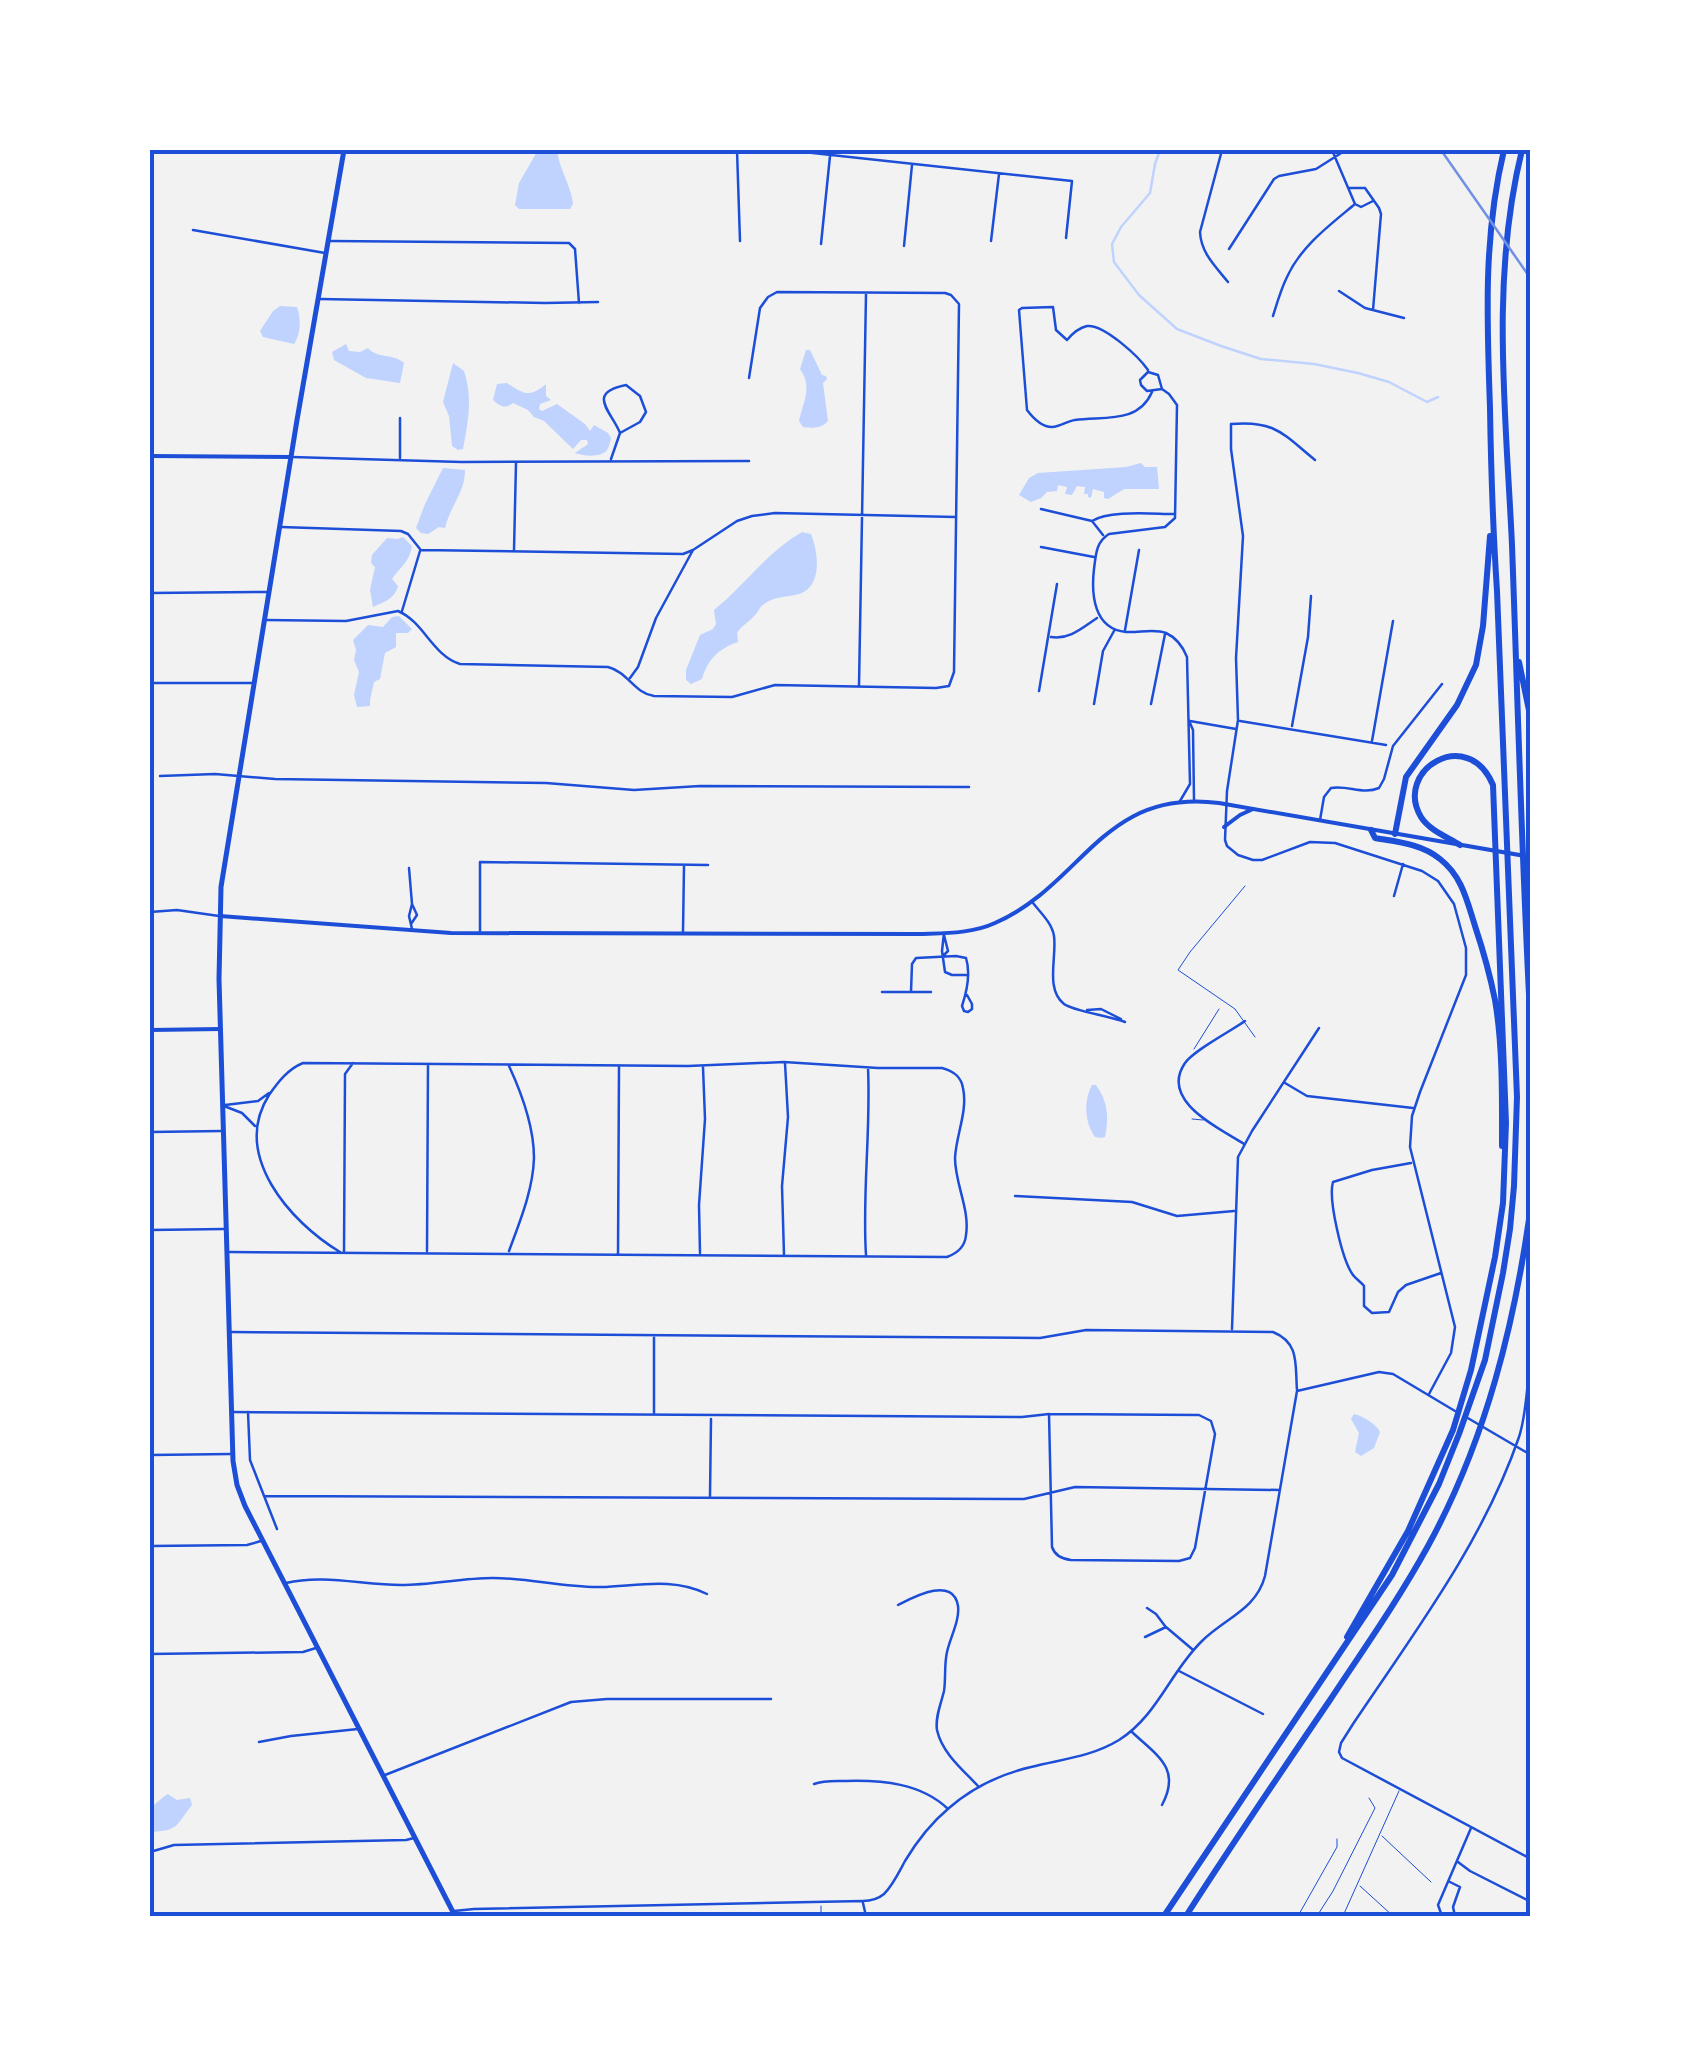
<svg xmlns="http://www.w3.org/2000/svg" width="1681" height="2066" viewBox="0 0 1681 2066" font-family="'Open Sans',sans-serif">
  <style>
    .water { fill: #bfd3fe }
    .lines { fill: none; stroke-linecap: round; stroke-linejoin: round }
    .stream { stroke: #bfd3fe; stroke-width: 2.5 }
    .service { stroke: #1d4ed8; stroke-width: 1 }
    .minor { stroke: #1d4ed8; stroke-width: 2.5 }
    .tertiary { stroke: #1d4ed8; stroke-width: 4 }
    .secondary { stroke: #1d4ed8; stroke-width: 4 }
    .primary { stroke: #1d4ed8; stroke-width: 5 }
    .motorway { stroke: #1d4ed8; stroke-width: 6 }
    .rail { stroke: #7290e2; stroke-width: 2.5 }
    .neatline { fill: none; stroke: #1d4ed8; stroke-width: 4 }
  </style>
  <rect width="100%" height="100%" fill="#f2f2f2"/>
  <path class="water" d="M538,150H557C559,169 571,185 573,204L570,209H519L515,205L519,183Z
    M280,306L297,307C301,319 301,334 294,344L263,337L260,331L273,311Z
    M346,344L349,351L360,352L368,348C377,359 393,353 404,363L400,383L366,378L334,360L332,352Z
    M806,350H810L822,375L826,376L827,379L823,383L828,421C821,429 813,428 803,427L799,421C803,402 813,387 800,369Z
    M453,363L464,371C473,398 468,422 463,449L458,450L452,446L449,416L443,402Z
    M507,383C524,394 530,398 546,384V396L551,400L540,404L539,409L542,411L557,404L585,424L590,431L594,425L608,433L611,438C610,442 609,447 607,450C601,458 583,456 575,453L588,444L587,440H581L573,449L544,421L534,417L528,410L513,403C505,409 501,407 493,400L497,384Z
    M1141,463L1145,467H1157L1159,489H1124L1108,499L1104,498V492L1093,489L1091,498L1088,497V494H1084L1085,487L1077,486L1072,495L1065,494L1067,487L1058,485L1057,491L1047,492L1041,498L1031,502L1019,495L1029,478L1038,473L1126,467Z
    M443,468L465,470C465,493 450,506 445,528L439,527L428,534L421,533L416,528L425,504Z
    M802,532L811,534C819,554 823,590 795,595C785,597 773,597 764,604C759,607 759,612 754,616C748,623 742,625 737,633L738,642C718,649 708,659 702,679L691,684L686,680V670L700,635L713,629L716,624L714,610C745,585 766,553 802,532Z
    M403,537L412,546C409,563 401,566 392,579L398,586C395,599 384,602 373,607L370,590L375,567L371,563L372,555L387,538L398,539Z
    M399,616L412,629L408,633H396V647L385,653L380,679L374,682L370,700V706L357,707L354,695L359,672L354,660L356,650L353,640L368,625L383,627L392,617Z
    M1092,1085H1096C1108,1102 1109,1117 1105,1137L1101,1138L1095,1137C1085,1123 1083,1101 1092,1085Z
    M1354,1414C1363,1416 1376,1424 1380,1432L1374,1448L1361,1456L1355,1452L1359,1433L1351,1419Z
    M168,1794L177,1800L190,1798L192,1805C176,1825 179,1831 150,1832V1807C159,1803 160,1798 168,1794Z"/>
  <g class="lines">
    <path class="stream" d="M1160,150L1155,164L1150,193L1121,227L1112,244L1114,262L1139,295L1177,329L1221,346L1261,359L1314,364L1358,373L1389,382L1427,402L1438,397"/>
    <path class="service" d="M1245,886L1190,952L1178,970L1235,1009L1255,1037
      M1194,1049L1219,1009
      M1192,1119L1203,1120
      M1382,1836L1431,1882
      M1360,1886L1393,1916
      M821,1916V1906
      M1298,1916L1337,1847V1839
      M1317,1916L1333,1891L1375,1808L1369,1798
      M1343,1916L1399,1791"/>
    <path class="minor" d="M737,150L740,241
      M785,150L1072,181L1066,238
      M1222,150L1200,232C1201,253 1215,266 1228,282
      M1332,150L1355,204L1361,207L1373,201
      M1349,188H1365L1379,208L1381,214L1373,310
      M193,230L325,253
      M330,241L569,243L575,249L579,303
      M991,241L999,174
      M821,244L830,156
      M904,246L912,165
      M1229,249L1274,179L1279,176L1316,169L1346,150
      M1339,291L1365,308L1404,318
      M320,299L545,303L598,302
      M1273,316C1277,303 1281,289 1287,277C1301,246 1330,225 1355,204
      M1148,370C1139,357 1104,324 1087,326C1078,328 1072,334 1067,340L1056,330L1053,307L1022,308L1019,310L1027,410C1033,418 1041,427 1052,427C1060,427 1067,421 1075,420C1104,416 1138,424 1152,392
      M1162,389L1147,391L1141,385L1140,380L1148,372L1158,375L1162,389L1169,394L1177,405L1175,518L1165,527L1109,534C1096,542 1096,554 1094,569C1091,595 1094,629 1126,632C1139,633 1154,628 1166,633C1177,638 1183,647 1187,657L1190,784L1180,801
      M400,418V458
      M292,457L461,462L749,461
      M611,459L620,433L640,422L646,412L640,396L626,385C585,393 612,412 620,433
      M1315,460C1283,434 1275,420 1231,424V449L1243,536L1236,658L1238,720L1227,791L1225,840L1227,846L1238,855L1253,860H1262L1310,842L1335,843L1422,871L1438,881L1454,904L1466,948V975L1420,1092L1412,1116L1410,1147L1455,1327L1451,1353L1429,1394
      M150,462L152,414L151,192
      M1041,509L1092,521L1103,535
      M1092,521C1109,510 1152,514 1174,514
      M281,527L401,531L408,534L420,549
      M1041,547L1094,557
      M421,550L683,554L693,550
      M514,550L516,463
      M150,593L267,592
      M402,611L420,551
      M266,620L346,621L398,611C424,622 432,655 460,664L608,667C628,672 634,693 654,696L732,697L775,685L936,688L949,686L954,672L959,304L951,295L945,293L777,292L768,297L760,308L749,378
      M1125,630L1139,550
      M1051,637C1069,640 1082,628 1097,618
      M630,678L638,667L656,618L693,550L737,521L752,516L775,513L956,517
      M150,683H252
      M859,686L866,294
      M1039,691L1057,584
      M1094,704L1103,651L1114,631
      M1151,704L1165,634
      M1190,721L1236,729
      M1240,721L1386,745
      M1190,723L1193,730L1194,800
      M1292,726L1308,637L1311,596
      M1372,741L1393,621
      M160,776L215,774L275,779L546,783L634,790L700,786L969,787
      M1320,820L1324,797L1331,788C1348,785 1363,795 1379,788L1384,779L1393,746L1442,684
      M409,868L412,904L417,915L411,924
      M1394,896L1403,864
      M1033,903C1040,912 1052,923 1054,936C1057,957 1045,989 1064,1004C1073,1011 1110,1016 1125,1022
      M150,912L177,910L219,916
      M412,929L409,916L412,904
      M480,931V862L708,865
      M683,932L684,866
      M944,933L942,951L945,972L952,975H966
      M944,955L948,951L944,935
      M882,992H931
      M911,992L912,964L916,958L956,956L966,958C971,974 967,991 962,1006L964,1011L968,1012L972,1009V1004L967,995
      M1087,1010L1101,1009L1121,1019
      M1285,1083L1307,1096L1413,1108
      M225,1105L258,1101L269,1093
      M224,1106L242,1113L255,1126
      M150,1132L222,1131
      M1244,1144C1219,1128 1159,1101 1185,1063C1194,1050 1231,1031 1245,1021
      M1411,1163L1372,1170L1333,1182C1328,1199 1342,1260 1353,1275C1356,1279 1361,1282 1364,1286V1306L1372,1313L1389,1312L1398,1292L1406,1285L1441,1273
      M1015,1196L1132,1202L1177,1216L1234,1211
      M150,1230L224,1229
      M427,1251L428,1064
      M509,1251C520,1221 533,1190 534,1158C534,1128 522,1094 509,1066
      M230,1252L947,1257C958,1253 965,1247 966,1235C970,1209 955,1184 955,1158C956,1135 968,1111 963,1088C961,1076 953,1071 942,1068H878L784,1062L688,1066L303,1063C288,1069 278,1082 269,1095C231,1155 290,1222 340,1252
      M344,1252L345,1074L353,1063
      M700,1253L699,1205L705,1119L703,1067
      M618,1254L619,1067
      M784,1255L782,1186L788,1117L785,1063
      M866,1255C862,1193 871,1131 868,1068
      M1232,1329L1238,1157L1252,1131L1319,1028
      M231,1332L1040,1338L1086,1330L1273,1332C1300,1343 1295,1365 1297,1390
      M1531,1361C1526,1386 1527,1413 1519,1437C1483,1542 1414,1633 1353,1724L1341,1743L1339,1752L1342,1758L1531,1859
      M233,1412L1022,1417L1049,1414L1199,1415L1211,1421L1215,1434L1195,1548L1190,1558L1179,1561L1071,1560C1062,1559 1055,1556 1052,1547L1049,1414
      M248,1412L250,1460L277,1529
      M654,1413V1336
      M1466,1417L1531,1455
      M150,1455L231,1454
      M264,1496L1006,1499H1024L1075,1487L1280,1490
      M710,1496L711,1419
      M150,1546L247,1545L261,1541
      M286,1583C323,1574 363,1585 401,1585C432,1585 462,1578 493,1578C530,1578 565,1588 601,1587C637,1586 673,1577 707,1594
      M898,1605C912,1598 953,1575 958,1606C960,1620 950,1638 947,1652C944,1665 946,1678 944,1691C941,1704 935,1717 937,1730C942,1753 963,1770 978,1786
      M1147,1608L1156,1614L1165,1626
      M1145,1637L1166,1627L1192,1649
      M150,1654L303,1652L316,1648
      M1179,1671L1263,1714
      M1132,1732C1156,1755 1182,1768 1162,1805
      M259,1742L291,1736L358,1729
      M385,1775L571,1702L607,1699H771
      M814,1784C824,1780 835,1781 846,1781C882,1780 921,1783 948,1809
      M150,1852L174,1845L406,1840L414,1838
      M1458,1862L1470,1871L1531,1902
      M1450,1882L1460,1887L1453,1907L1455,1916
      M863,1903L866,1916
      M454,1911L474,1909L863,1901C871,1901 878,1899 884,1894C893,1885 899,1872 905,1861C917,1841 931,1823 949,1808C972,1788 1001,1774 1031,1767C1062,1759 1091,1757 1119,1740C1158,1715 1170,1672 1202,1641C1225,1618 1256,1610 1265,1576L1297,1391L1379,1372L1393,1374L1455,1411
      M1442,1916L1438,1905L1471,1828"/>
    <path class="tertiary" d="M1224,827L1240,815L1253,809"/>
    <path class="secondary" d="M150,456L291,457
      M220,916L451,933L918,934C944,933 971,934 995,923C1084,884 1102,788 1219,803L1531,857
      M150,1030L221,1029"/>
    <path class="primary" d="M344,150L297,420L221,887L219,979L233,1461L237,1485L245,1506L455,1916"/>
    <path class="motorway" d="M1522,150C1490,279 1506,414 1512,545C1518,708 1522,870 1531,1033
      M1519,662L1531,720
      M1371,830L1375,838C1398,842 1422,844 1440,859C1462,876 1467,901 1475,926C1483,950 1490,975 1495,1000C1503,1047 1502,1098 1502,1146
      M1395,834L1406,777L1457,705L1476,665L1483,626L1490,536
      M1347,1637L1408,1531L1453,1430L1471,1370L1495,1257L1503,1203L1506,1123L1493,785C1468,725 1393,770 1421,817C1429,830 1447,837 1460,845
      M1164,1916L1392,1575L1439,1484L1459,1434L1485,1360L1503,1273L1510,1229L1514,1186L1517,1097L1497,591C1493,530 1491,470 1490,408C1487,319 1483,238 1504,150
      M1186,1916C1233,1843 1281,1772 1330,1700C1363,1650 1399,1599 1428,1546C1486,1440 1515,1323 1531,1205"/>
    <path class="rail" d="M1441,150L1531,279"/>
  </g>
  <rect width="1681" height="2066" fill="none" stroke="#ffffff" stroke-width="305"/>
  <rect x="152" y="152" width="1376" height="1762" class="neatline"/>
</svg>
